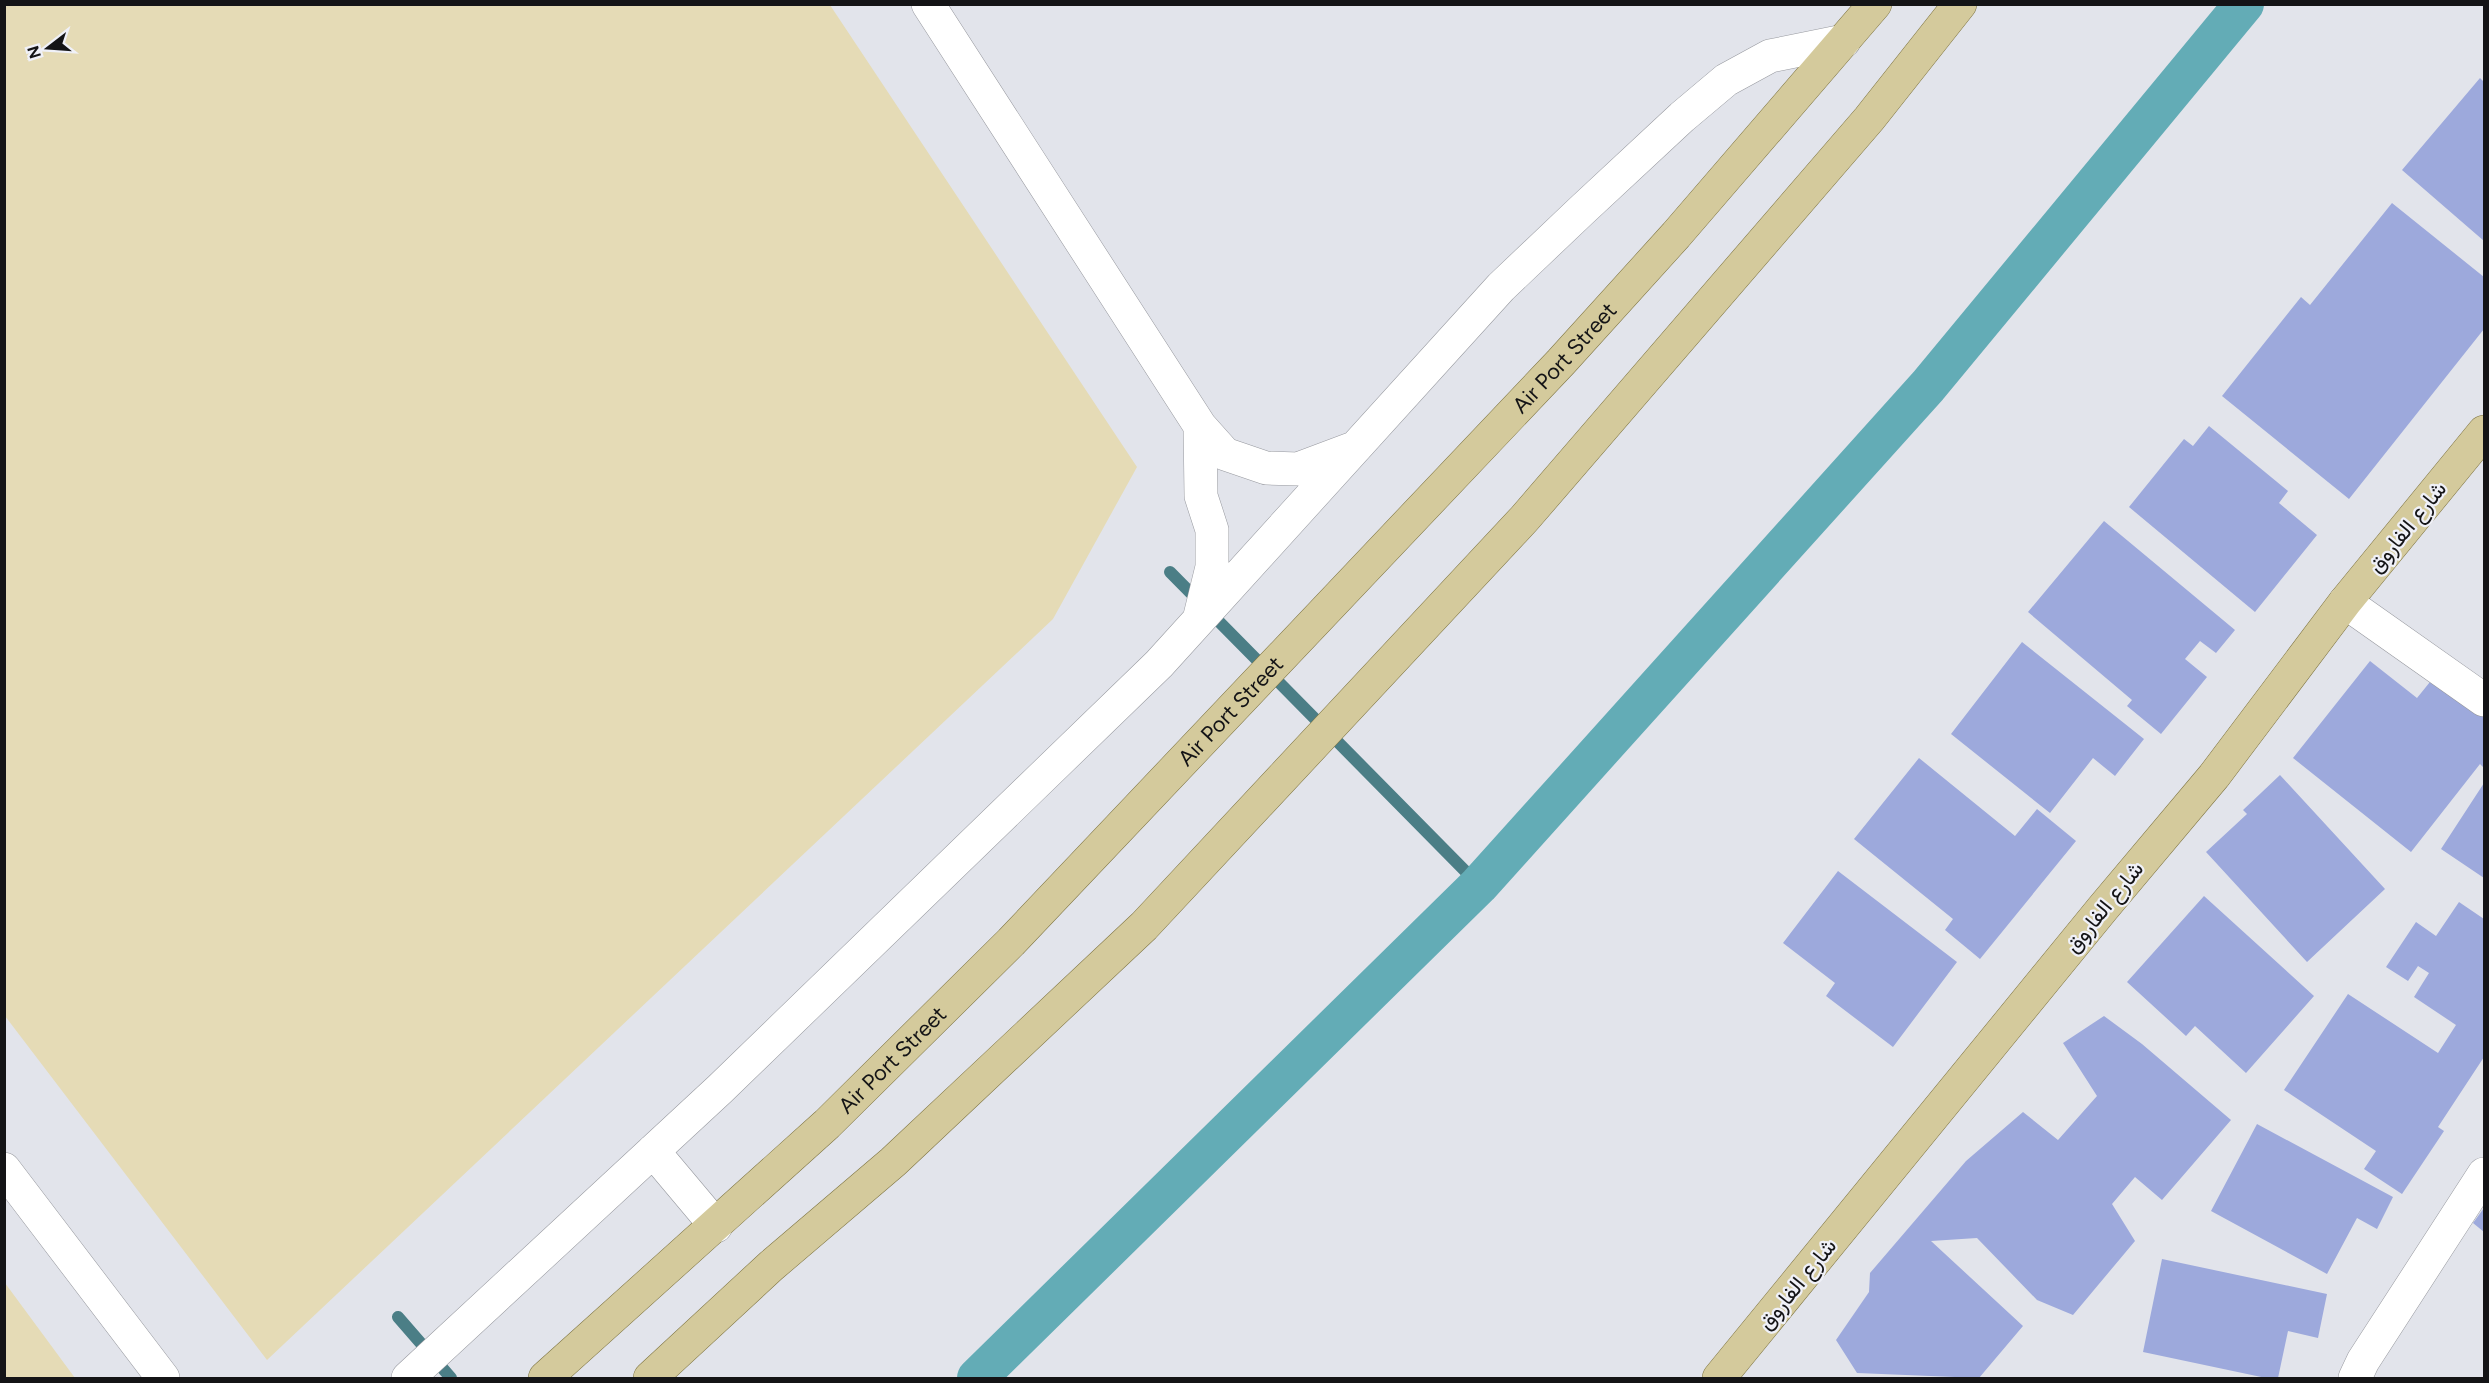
<svg xmlns="http://www.w3.org/2000/svg" width="2489" height="1383" viewBox="0 0 2489 1383" font-family="Figtree,Vazirmatn,sans-serif">
  <style>
    .sand { fill: #e5dbb6 }
    .lines { fill: none; stroke-linecap: round; stroke-linejoin: round }
    .stream { stroke: #4b7e86; stroke-width: 12 }
    .canal { stroke: #63acb6; stroke-width: 40 }
    .building { fill: #9da9dc }
    .minor-casing { stroke: #97999f; stroke-width: 34 }
    .major-casing { stroke: #7e7442; stroke-width: 34 }
    .minor { stroke: #fff; stroke-width: 33 }
    .major { stroke: #d4ca9c; stroke-width: 33 }
    .labels { text-anchor: middle; dominant-baseline: central; stroke-width: 4.5; stroke-linejoin: round; paint-order: stroke }
    .street-label { font-size: 22px; fill: #141416; stroke: #f0f1f8 }
  </style>
  <rect width="100%" height="100%" fill="#e2e4eb"/>
  <path class="sand" d="M5,4L830,5L1137,467L1053,619L267,1360L5,1016Z
    M4,1283H5L75,1378H5Z"/>
  <g class="lines">
    <path class="stream" d="M1170,572L1479,885
      M398,1317L451,1378"/>
    <path class="canal" d="M977,1378L1479,885L1928,386L2244,4"/>
  </g>
  <path class="building" d="M2480,78L2484,82V241L2402,170Z
    M2392,203L2484,277V329L2349,499L2222,396L2301,297L2310,305Z
    M2209,426L2288,491L2279,503L2317,535L2255,612L2129,507L2184,439L2193,446Z
    M2104,521L2235,630L2216,653L2200,641L2185,659L2207,677L2161,734L2127,706L2132,700L2028,612Z
    M2022,642L2144,739L2115,776L2093,758L2050,813L1951,734Z
    M2370,661L2417,698L2434,677L2484,718V765L2483,767L2480,764L2411,852L2293,758Z
    M1919,758L2015,836L2037,809L2076,841L1980,959L1945,930L1953,919L1854,839Z
    M2280,775L2385,889L2307,962L2206,852L2247,814L2243,810Z
    M2484,783V878L2441,849Z
    M1838,871L1957,962L1893,1047L1826,996L1835,983L1783,943Z
    M2204,896L2314,996L2246,1073L2195,1026L2186,1036L2127,982Z
    M2459,902L2484,919V1057L2438,1127L2444,1131L2402,1194L2364,1169L2376,1151L2284,1090L2348,994L2438,1053L2456,1025L2414,997L2429,973L2418,966L2408,981L2386,967L2416,922L2436,936Z
    M2104,1016L2142,1044L2231,1120L2162,1200L2135,1177L2112,1204L2135,1241L2073,1315L2037,1300L1977,1238L1931,1241L2023,1326L1979,1378L1857,1373L1836,1340L1869,1292L1870,1273L1966,1161L2023,1112L2058,1140L2097,1096L2063,1043Z
    M2257,1124L2393,1197L2377,1229L2357,1218L2327,1274L2211,1211Z
    M2484,1208V1232L2473,1223Z
    M2162,1259L2327,1294L2318,1338L2288,1331L2278,1378H2266L2143,1352Z"/>
  <g class="lines">
    <g class="minor-casing">
      <path id="minor" d="M928,4L1200,426L1225,454L1266,468L1298,469L1354,448
        M2345,602L2484,700
        M1200,616L1212,567V530L1201,496L1200,426
        M653,1151L716,1226
        M4,1169L163,1378
        M408,1378L720,1089L1159,664L1501,287L1581,211L1682,117L1726,80L1770,56L1844,41
        M2355,1378L2363,1361L2484,1174"/>
    </g>
    <g class="major-casing">
      <g id="major">
        <path id="s1" d="M545,1378L827,1124L1011,942L1561,362L1676,235L1875,4"/>
        <path d="M650,1378L771,1266L893,1162L1144,926L1524,519L1869,119L1960,4"/>
        <path d="M1719,1378L2103,908L2214,776L2345,602L2484,432"/>
      </g>
    </g>
    <use href="#minor" class="minor"/>
    <use href="#major" class="major"/>
  </g>
  <g class="labels">
    <g class="street-label">
      <text stroke="none"><textPath href="#s1" startOffset="1443">Air Port Street</textPath></text>
      <text transform="translate(2407 527) rotate(-51)">شارع الفاروق</text>
      <text stroke="none"><textPath href="#s1" startOffset="957">Air Port Street</textPath></text>
      <text transform="translate(2104 907) rotate(-51)">شارع الفاروق</text>
      <text stroke="none"><textPath href="#s1" startOffset="471">Air Port Street</textPath></text>
      <text transform="translate(1797 1284) rotate(-51)">شارع الفاروق</text>
    </g>
  </g>
  <rect width="2489" height="1383" fill="none" stroke="#141416" stroke-width="12"/>
  <g transform="translate(48 48) rotate(253)" stroke="#f0f1f8" stroke-width="4.5" paint-order="stroke">
  <path d="M0-4.5L10 22L0 15L-10 22Z" fill="#141416"/>
  <text y="-9" font-size="16" font-weight="bold" text-anchor="middle" fill="#141416">N</text>
  </g>
</svg>
